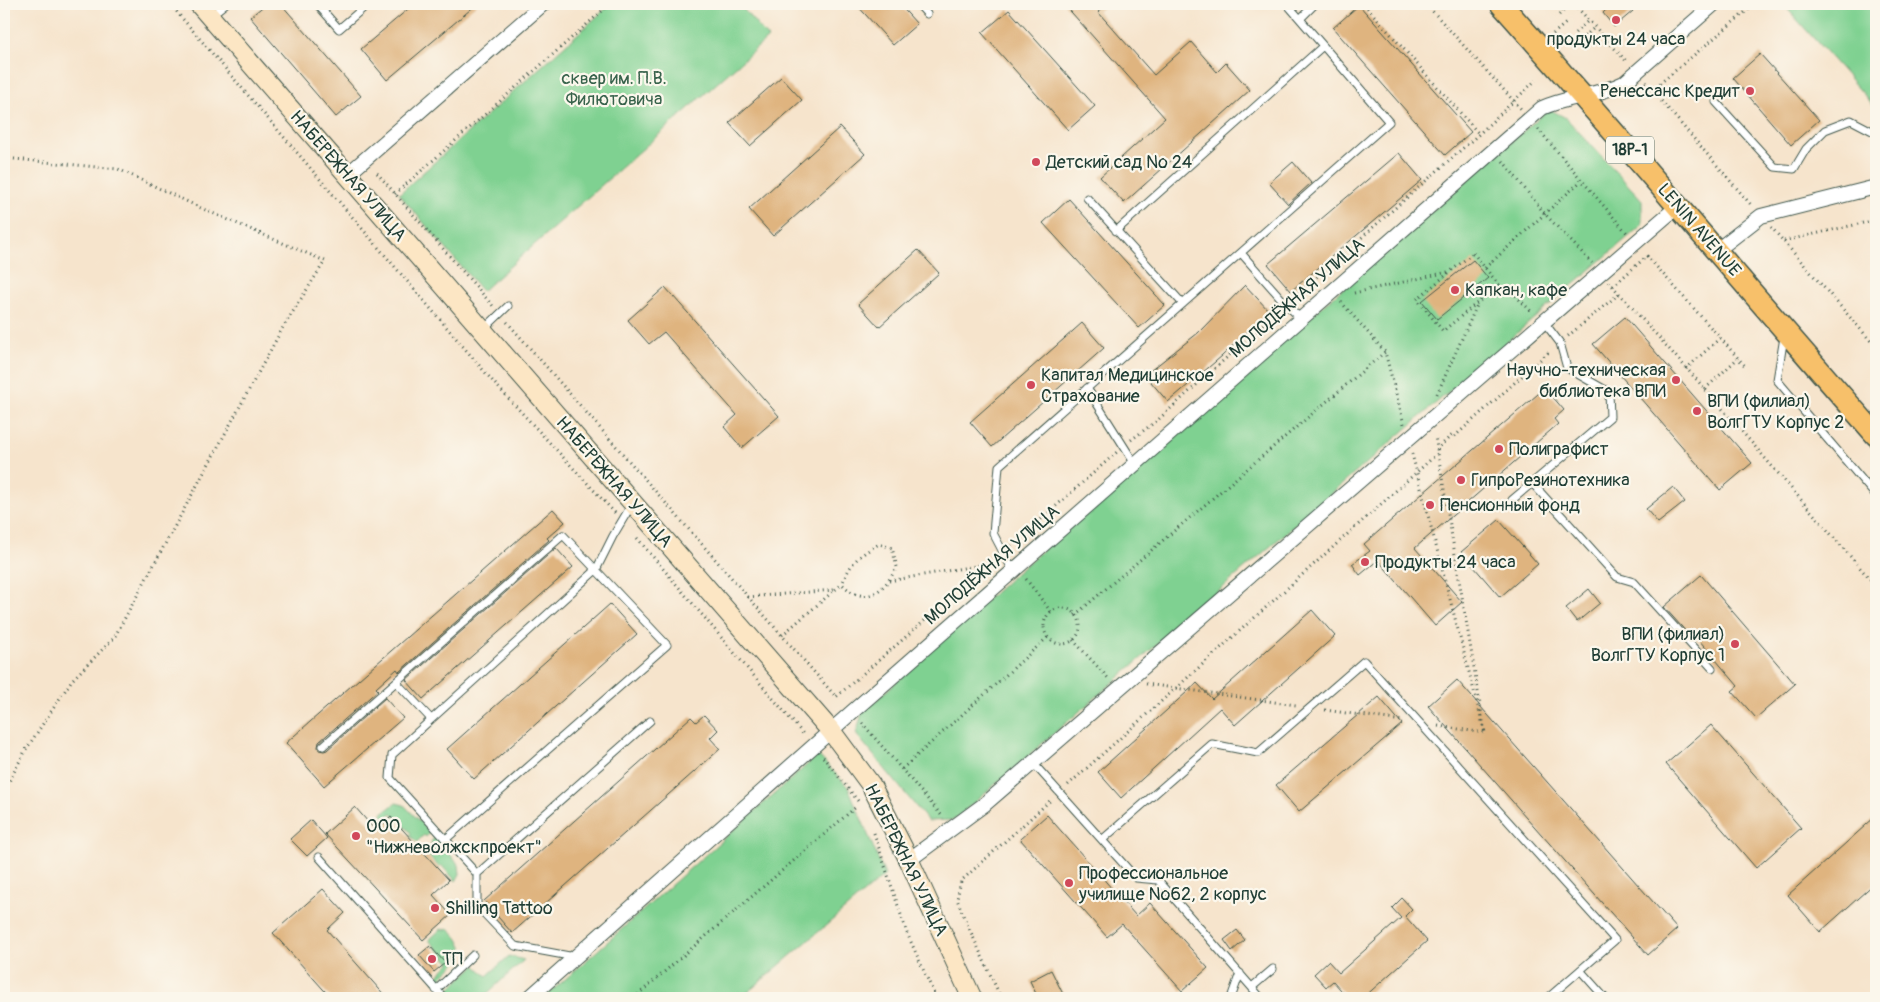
<svg xmlns="http://www.w3.org/2000/svg" width="1880" height="1002" viewBox="0 0 1880 1002" font-family="Pangolin,sans-serif">
  <style>
    .green { fill: #7fd191; stroke: #4f8762 }
    .building { fill: #dfb47f }
    .lines { fill: none; stroke-linecap: round; stroke-linejoin: round }
    .lane-casing { stroke: #3f564b; stroke-width: 9 }
    .street-casing { stroke: #3f564b; stroke-width: 16 }
    .secondary-casing { stroke: #3f564b; stroke-width: 21 }
    .primary-casing { stroke: #3f564b; stroke-width: 24 }
    .path { stroke: #3f564b; stroke-width: 3; stroke-dasharray: 1 4; stroke-linecap: butt }
    .lane { stroke: #fff; stroke-width: 7 }
    .street { stroke: #fff; stroke-width: 14 }
    .secondary { stroke: #fce6c4; stroke-width: 19 }
    .primary { stroke: #f7c06b; stroke-width: 21 }
    .poi-dot { fill: #d1495b; stroke: #fbf7ec; stroke-width: 2 }
    .labels { text-anchor: middle; dominant-baseline: central; stroke-width: 4.5; stroke-linejoin: round; paint-order: stroke }
    .shield { fill: #fbf7ec; stroke: #61756b; stroke-width: 1 }
    .shield-label { font-size: 16px; font-weight: bold; fill: #1f3d34 }
    .poi-label { font-size: 18px; fill: #1f3d34; stroke: #fbf7ec; text-anchor: start }
    .park-label { font-size: 18px; fill: #37624b; stroke: #fbf7ec }
    .street-label { font-size: 18px; fill: #1f3d34; stroke: #fbf7ec }
  </style>
  <rect width="100%" height="100%" fill="#fbf7ec"/>
  <filter id="ink" filterUnits="userSpaceOnUse"><feTurbulence type="fractalNoise" baseFrequency=".02" numOctaves="2"/><feDisplacementMap in="SourceGraphic" scale="10" xChannelSelector="R" yChannelSelector="G"/><feConvolveMatrix kernelMatrix="1 2 1 2 8 2 1 2 1" color-interpolation-filters="sRGB"/></filter>
  <filter id="wash" filterUnits="userSpaceOnUse"><feTurbulence type="fractalNoise" baseFrequency=".0096" numOctaves="4" result="noise"/><feDisplacementMap in="SourceGraphic" scale="20" xChannelSelector="R" yChannelSelector="G"/><feGaussianBlur stdDeviation="1.12" result="paint"/><feColorMatrix in="noise" values="0 0 0 0 0 0 0 0 0 0 0 0 0 0 0 0 0 1.4 0 .05"/><feComposite in="paint" operator="in"/></filter>
  <g filter="url(#wash)">
    <rect width="100%" height="100%" fill="#f6e4cc"/>
    <path class="green" d="M611,4H739L768,38L482,291L399,194Z
      M1783,4H1876V108Z
      M1549,109L1566,118L1642,200V225L954,820L928,821L856,734L862,713L1014,575Z
      M818,755L848,787L885,875L741,998H544Z
      M396,803L404,805L430,832L426,837L424,835L417,842L409,835L411,833L392,813L385,818L381,814Z
      M435,837L459,865L460,874L456,881L441,865L439,867L424,851L432,844L431,842Z
      M449,928L458,939L463,949L458,961L437,981L434,982L436,977L450,963L429,940L441,929L445,930Z
      M509,956L524,960L482,998H453L447,991L475,965L487,976Z"/>
    <g id="blocks">
      <path class="building" d="M266,4H281L361,96L336,117L250,17Z
        M414,4H477L387,80L361,49Z
        M856,4H899L917,24L893,45Z
        M1064,4H1107L1098,12L1154,75L1191,42L1217,72L1226,63L1250,90L1124,203L1100,177L1165,118Z
        M1600,4H1627L1633,11L1614,27L1603,13L1606,10Z
        M1359,5L1471,132L1445,155L1333,28Z
        M1009,10L1095,106L1068,130L982,33Z
        M1760,54L1819,120L1791,145L1733,78Z
        M781,77L802,100L750,146L729,123Z
        M840,127L865,154L773,236L749,209Z
        M1399,153L1422,180L1291,291L1268,264Z
        M1293,162L1311,183L1288,204L1269,183Z
        M1069,199L1165,305L1139,328L1043,223Z
        M918,250L939,273L879,327L858,304Z
        M1473,260L1488,278L1437,319L1422,301Z
        M1245,285L1269,311L1222,356L1168,402L1145,375L1198,333Z
        M665,287L779,416L742,448L724,427L737,415L664,332L649,344L628,320Z
        M1625,317L1752,463L1720,490L1593,344Z
        M1082,323L1104,348L992,447L970,422Z
        M1545,388L1564,410L1554,419L1558,424L1415,548L1462,602L1435,626L1378,560L1360,575L1352,564L1370,551L1364,544Z
        M1673,487L1685,502L1658,523L1646,509Z
        M553,509L565,522L547,538L549,540L399,672L397,669L376,688L378,690L319,742L318,747L319,750L324,751L327,750L385,698L403,718L324,786L286,743Z
        M1499,520L1538,564L1500,597L1461,552Z
        M556,548L573,567L423,699L406,680Z
        M1701,575L1795,684L1756,718L1732,691L1738,686L1693,633L1690,636L1664,607Z
        M1589,589L1600,603L1577,622L1566,608Z
        M610,604L637,634L474,779L447,749Z
        M1312,610L1335,636L1235,725L1220,708L1121,798L1098,772L1197,683L1212,699Z
        M1457,680L1677,929L1648,955L1428,706Z
        M1379,697L1402,724L1299,812L1276,785Z
        M704,715L718,730L710,738L720,749L512,933L484,901L691,717L696,722Z
        M1711,725L1801,828L1756,868L1666,764Z
        M355,807L376,831L391,817L449,880L433,895L451,915L423,940L325,834Z
        M1047,815L1136,916L1150,903L1208,968L1182,991L1122,924L1107,937L1020,839Z
        M1876,816V882L1820,932L1788,895Z
        M311,820L327,838L307,856L290,839Z
        M323,889L345,913L327,930L387,998H331L273,933Z
        M1402,898L1412,909L1405,916L1427,941L1363,998H1348L1333,981L1326,987L1314,974L1328,961L1339,973L1401,918L1392,908Z
        M1237,930L1245,940L1232,951L1224,940Z
        M430,946L445,963L434,972L419,955Z
        M1051,970L1065,998H1038L1030,981Z"/>
    </g>
  </g>
  <g filter="url(#ink)">
    <use href="#blocks" fill-opacity="0" stroke="#3f564b" stroke-width="1"/>
    <g class="lines">
      <g class="lane-casing">
        <path id="lane" d="M317,4L339,29L368,4
          M918,4L927,14
          M210,16L225,4
          M1300,19L1315,4
          M1716,102L1775,167L1794,169L1806,149L1825,130L1851,120L1876,133
          M1087,198L1183,304
          M1116,231L1323,46
          M1241,253L1286,304L1301,319
          M483,330L508,306
          M1784,337L1777,380L1876,496
          M1087,388L1135,464
          M1533,484L1617,577L1634,582L1712,668
          M1512,500L1610,417L1609,392L1567,368L1560,343L1544,322
          M1013,571L993,533L999,466L1389,122L1287,4
          M396,682L431,719
          M323,746L563,535L667,645L446,839
          M1033,763L1136,878L1158,880L1261,998
          M1102,840L1212,744L1258,753L1364,661L1615,940L1548,998
          M319,857L444,998
          M477,874L650,721
          M575,957L515,946L477,906V874L390,778L392,755L596,570L613,536L632,504
          M1580,970L1605,998
          M1252,987L1273,969
          M436,990L473,955
          M1231,998L1240,973"/>
      </g>
      <g class="street-casing">
        <path id="street" d="M347,175L543,4
          M1716,251L1761,216L1876,187
          M909,860L985,804L1678,206
          M529,998L852,712L1542,108C1568,96 1598,96 1624,83L1714,4"/>
      </g>
      <g class="secondary-casing">
        <path id="secondary" d="M199,4L831,731L871,785L909,860L972,998"/>
      </g>
      <g class="primary-casing">
        <path id="primary" d="M1501,4C1628,146 1750,292 1876,435"/>
      </g>
      <path class="path" d="M170,4L496,385L615,513
        M1364,4L1479,134
        M1426,4L1521,109
        M1574,4L1627,62
        M1559,15L1571,4
        M1575,33L1588,21
        M1553,34L1566,23
        M1577,43L1594,28
        M1645,82L1752,206
        M1652,90L1755,4
        M1538,129L1627,233
        M4,158L118,169L203,209L325,261L282,329L114,638L72,680L25,751L4,791
        M1503,161L1545,214L1592,263
        M377,173L493,306
        M395,194L610,4
        M1771,227L1876,347
        M1784,241L1876,220
        M1473,253L1499,285L1443,331L1417,299Z
        M1647,256L1746,367
        M1485,268L1581,181
        M1609,282L1705,389L1876,586
        M1499,285L1510,290L1533,313
        M1613,286L1647,256L1644,253
        M1354,293L1448,272
        M1294,297L1479,134L1536,80
        M1341,302L1385,352L1404,424
        M507,322L836,697L995,560
        M1568,336L1620,293
        M1686,369L1720,338
        M1705,389L1738,358
        M1437,394L1478,303
        M1131,440L1159,419L1278,311
        M1412,454L1485,733L1435,436
        M637,538L804,735
        M1011,546L1117,452
        M1026,579L1051,612
        M889,581L992,563
        M748,597L834,590
        M1044 626a18 18 0 1 1 36 0a18 18 0 1 1-36 0Z
        M1075,615L1385,352
        M782,635L842,584C866,608 884,591 897,567L892,548L879,544C858,556 851,562 842,584
        M1073,640L1108,678
        M1146,684L1296,705
        M1325,710L1403,721
        M862,723L943,817
        M1438,726L1485,733
        M823,757L858,801
        M902,769L1048,637
        M1068,785L1438,453L1437,449L1452,435L1454,437L1550,351
        M874,833L907,933L936,998
        M634,998L856,807
        M1001,998L964,917L957,899L961,881L1052,799"/>
      <use href="#lane" class="lane"/>
      <use href="#street" class="street"/>
      <use href="#secondary" class="secondary"/>
      <use href="#primary" class="primary"/>
    </g>
  </g>
  <g class="poi-dot">
    <circle cx="1616" cy="20" r="5"/>
    <circle cx="1750" cy="91" r="5"/>
    <circle cx="1036" cy="162" r="5"/>
    <circle cx="1455" cy="290" r="5"/>
    <circle cx="1676" cy="380" r="5"/>
    <circle cx="1031" cy="385" r="5"/>
    <circle cx="1697" cy="411" r="5"/>
    <circle cx="1499" cy="449" r="5"/>
    <circle cx="1461" cy="480" r="5"/>
    <circle cx="1430" cy="505" r="5"/>
    <circle cx="1365" cy="562" r="5"/>
    <circle cx="1735" cy="644" r="5"/>
    <circle cx="356" cy="836" r="5"/>
    <circle cx="1069" cy="883" r="5"/>
    <circle cx="435" cy="908" r="5"/>
    <circle cx="432" cy="959" r="5"/>
  </g>
  <g class="labels">
    <rect class="shield" x="1606" y="136.5" width="48" height="27" rx="4"/>
    <g class="shield-label">
      <text x="1630" y="150">18Р-1</text>
    </g>
    <g class="poi-label">
      <text x="1616" y="39" text-anchor="middle">продукты 24 часа</text>
      <text x="1740" y="91" text-anchor="end">Ренессанс Кредит</text>
      <text x="1046" y="162">Детский сад № 24</text>
      <text x="1465" y="290">Капкан, кафе</text>
      <text x="1666" y="370" text-anchor="end">Научно-техническая<tspan x="1666" dy="21">библиотека ВПИ</tspan></text>
      <text x="1041" y="375">Капитал Медицинское<tspan x="1041" dy="21">Страхование</tspan></text>
      <text x="1707" y="401">ВПИ (филиал)<tspan x="1707" dy="21">ВолгГТУ Корпус 2</tspan></text>
      <text x="1509" y="449">Полиграфист</text>
      <text x="1471" y="480">ГипроРезинотехника</text>
      <text x="1440" y="505">Пенсионный фонд</text>
      <text x="1375" y="562">Продукты 24 часа</text>
      <text x="1725" y="634" text-anchor="end">ВПИ (филиал)<tspan x="1725" dy="21">ВолгГТУ Корпус 1</tspan></text>
      <text x="366" y="826">ООО<tspan x="366" dy="21">"Нижневолжскпроект"</tspan></text>
      <text x="1079" y="873">Профессиональное<tspan x="1079" dy="21">училище №62, 2 корпус</tspan></text>
      <text x="445" y="908">Shilling Tattoo</text>
      <text x="442" y="959">ТП</text>
    </g>
    <g class="park-label">
      <text x="614" y="78">сквер им. П.В.<tspan x="614" dy="21">Филютовича</tspan></text>
    </g>
    <g class="street-label">
      <text transform="translate(348 176) rotate(49)">НАБЕРЕЖНАЯ УЛИЦА</text>
      <text transform="translate(1699 230) rotate(49)">LENIN AVENUE</text>
      <text transform="translate(1297 298) rotate(-41)">МОЛОДЁЖНАЯ УЛИЦА</text>
      <text transform="translate(614 482) rotate(49)">НАБЕРЕЖНАЯ УЛИЦА</text>
      <text transform="translate(992 565) rotate(-41)">МОЛОДЁЖНАЯ УЛИЦА</text>
      <text transform="translate(906 860) rotate(64)">НАБЕРЕЖНАЯ УЛИЦА</text>
    </g>
  </g>
  <rect width="1880" height="1002" fill="none" stroke="#fbf7ec" stroke-width="20"/>
</svg>
